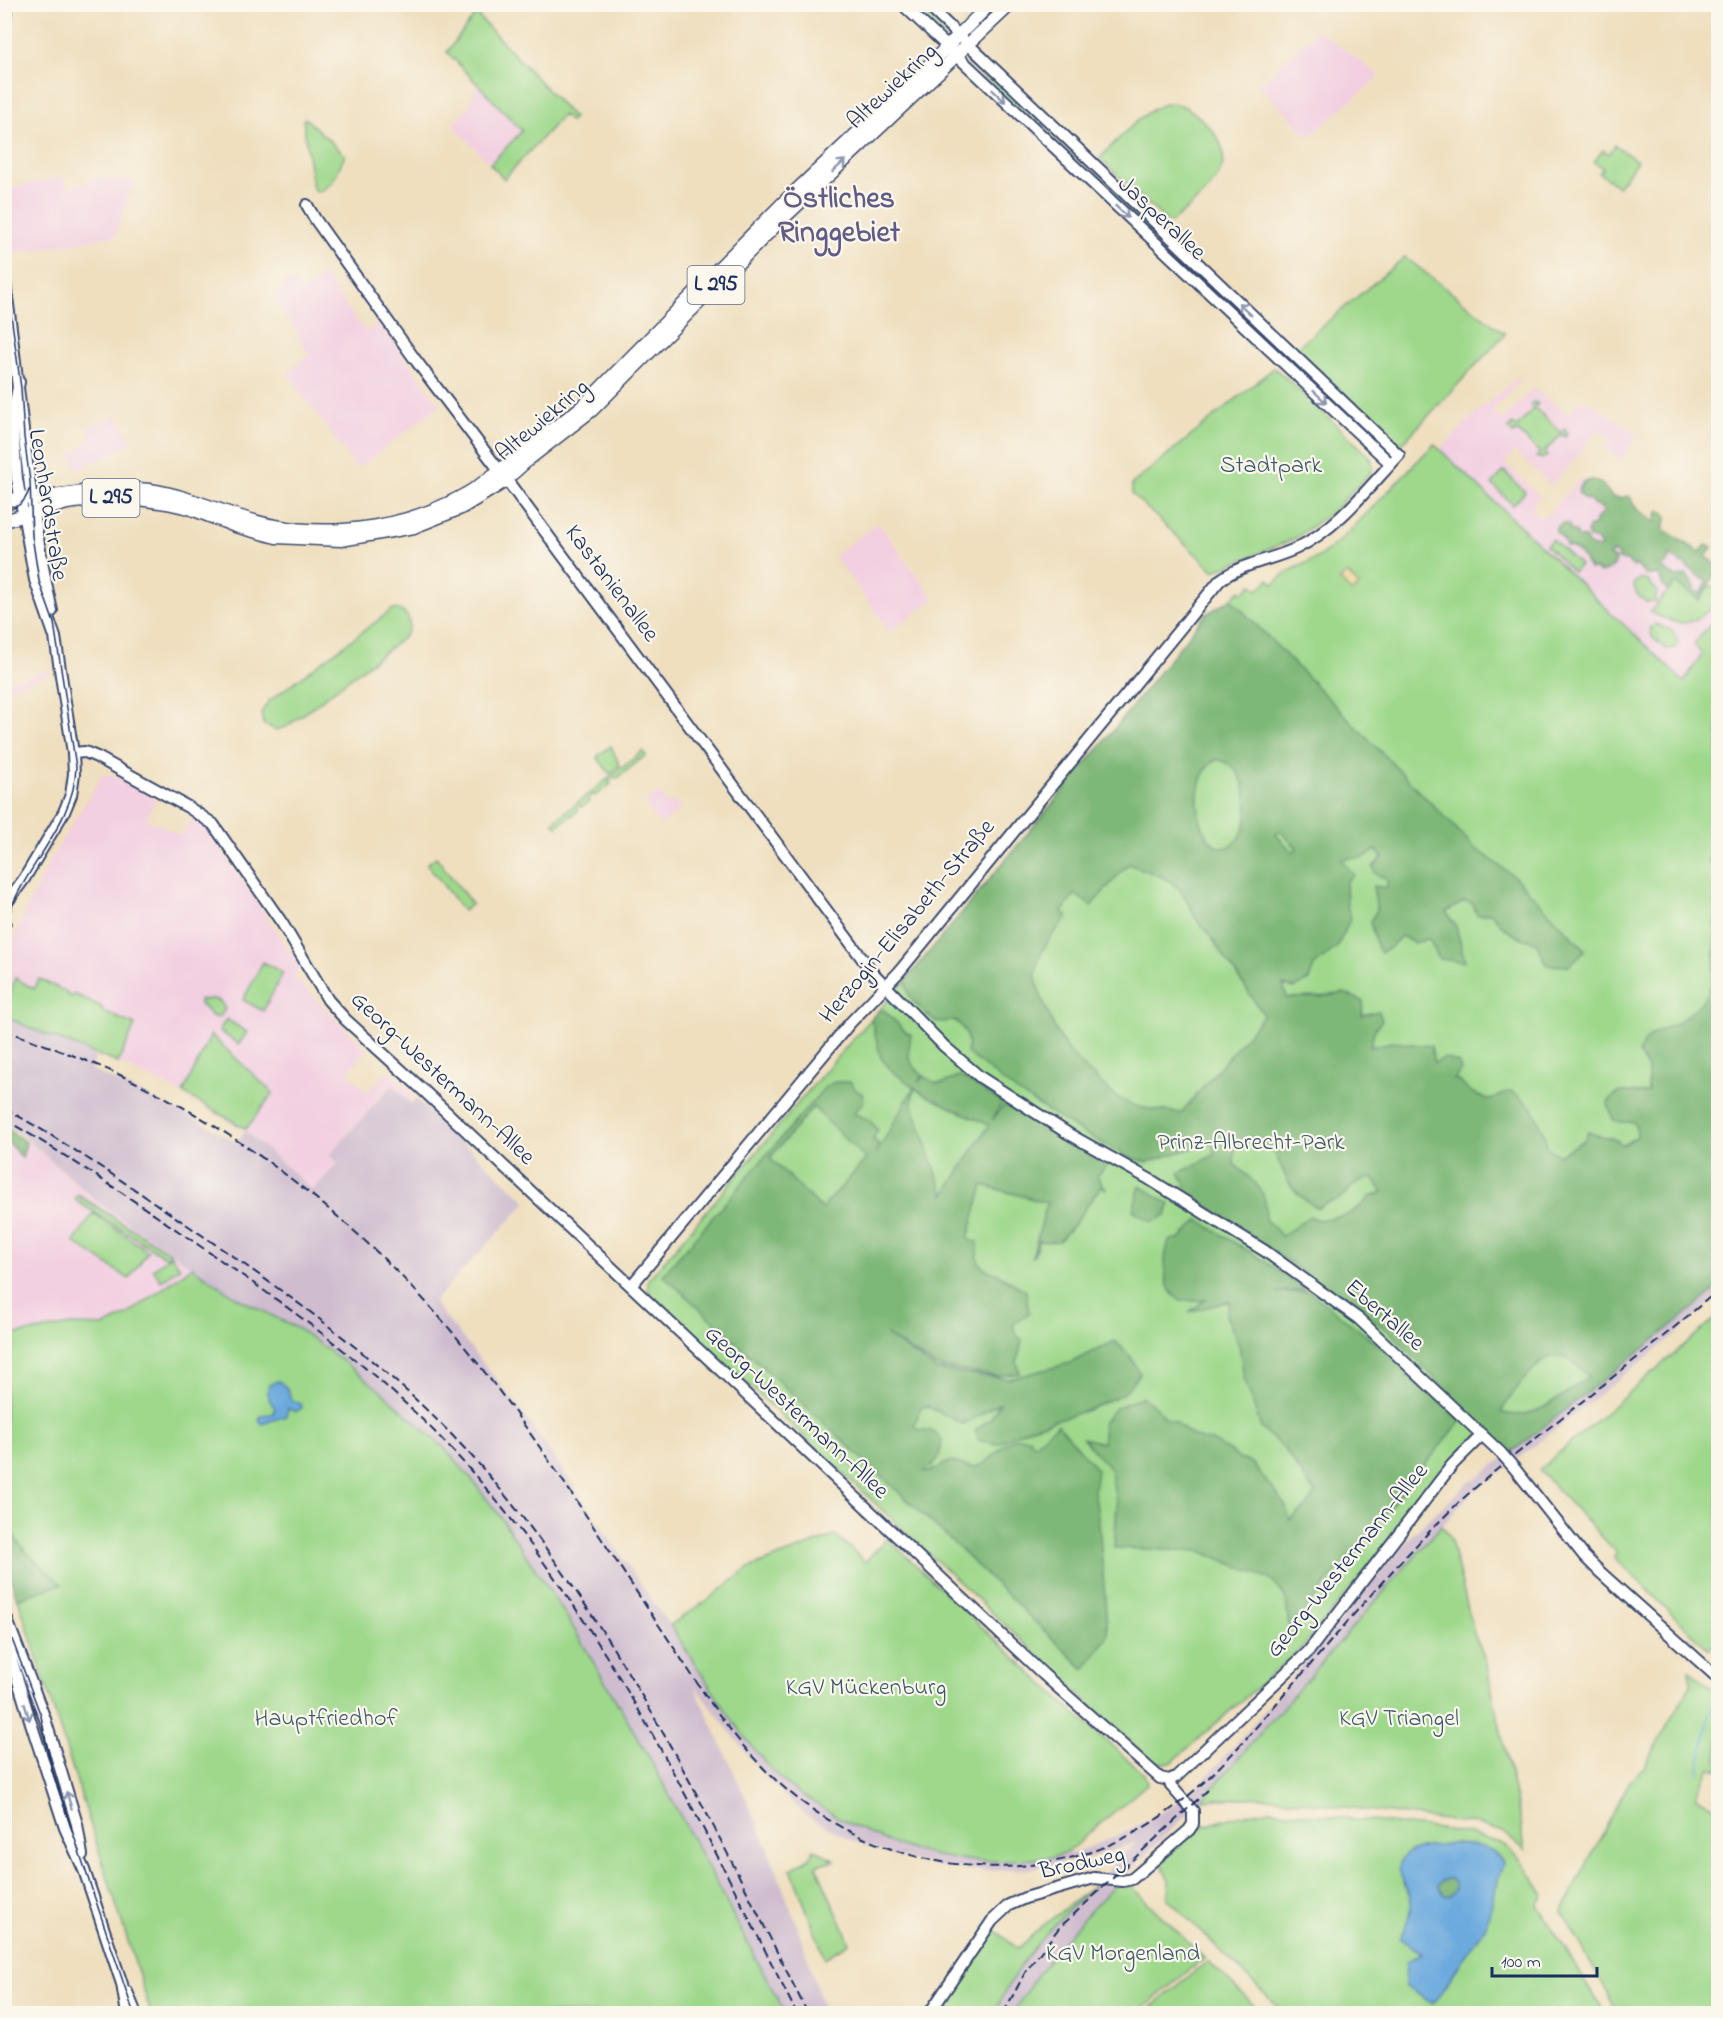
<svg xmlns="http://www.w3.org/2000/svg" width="1723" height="2018" viewBox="0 0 1723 2018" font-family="'Indie Flower',sans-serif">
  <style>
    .built { fill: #f2cfe1 }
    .industrial { fill: #cfbdcf }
    .green { fill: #9ed88b; stroke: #5c8474; stroke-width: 1.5 }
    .forest { fill: #7eb877; stroke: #4c746a; stroke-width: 1.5; fill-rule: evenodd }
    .sand { fill: #eeda9e; stroke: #84847e; stroke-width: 1.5 }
    .water { fill: #6caade; stroke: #446c9e; stroke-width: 1.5; fill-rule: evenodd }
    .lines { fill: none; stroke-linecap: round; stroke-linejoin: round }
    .stream { stroke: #6caade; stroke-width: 2 }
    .tertiary-casing { stroke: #3b496d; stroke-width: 14 }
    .secondary-casing { stroke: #3b496d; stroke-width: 14 }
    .primary-casing { stroke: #3b496d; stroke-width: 15 }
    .tertiary { stroke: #fff; stroke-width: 10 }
    .secondary { stroke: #fff; stroke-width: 10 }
    .primary { stroke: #fff; stroke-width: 12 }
    .tram { stroke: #1b2f5e; stroke-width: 1.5 }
    .rail { stroke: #1b2f5e; stroke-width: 2; stroke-dasharray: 9 4.5; stroke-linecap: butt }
    .secondary-bridge-casing { stroke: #3b496d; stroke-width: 14; stroke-linecap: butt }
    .secondary-bridge { stroke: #fff; stroke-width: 10 }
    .oneway { stroke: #8d97ae }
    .labels { text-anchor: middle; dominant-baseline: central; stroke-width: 4.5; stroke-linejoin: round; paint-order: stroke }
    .shield { fill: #fbf7ec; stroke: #5e6b89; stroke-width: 1.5 }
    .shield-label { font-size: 22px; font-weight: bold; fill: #1b2f5e }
    .street-label { font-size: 24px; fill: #1b2f5e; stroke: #fbf7ec }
    .park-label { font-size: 24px; fill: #3c5969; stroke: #fbf7ec }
    .district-label { font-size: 30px; font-weight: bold; fill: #615c86; stroke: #fbf7ec }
  </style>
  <rect width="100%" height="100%" fill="#fbf7ec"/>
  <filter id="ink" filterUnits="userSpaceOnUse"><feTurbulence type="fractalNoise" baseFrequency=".0167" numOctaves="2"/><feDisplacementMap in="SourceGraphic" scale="12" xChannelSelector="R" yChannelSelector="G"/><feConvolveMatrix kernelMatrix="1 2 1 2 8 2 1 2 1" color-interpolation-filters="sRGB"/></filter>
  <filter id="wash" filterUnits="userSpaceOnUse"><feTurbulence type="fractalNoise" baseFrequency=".008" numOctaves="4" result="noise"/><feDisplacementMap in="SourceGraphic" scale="24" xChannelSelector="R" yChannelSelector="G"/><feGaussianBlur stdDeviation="1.35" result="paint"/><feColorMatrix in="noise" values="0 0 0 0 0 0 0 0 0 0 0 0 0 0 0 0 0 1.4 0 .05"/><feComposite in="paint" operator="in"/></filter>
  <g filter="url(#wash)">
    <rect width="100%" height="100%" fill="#efdfbf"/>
    <path class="built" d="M1316,31H1319L1380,76L1309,137L1259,85Z
      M477,84L522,131L490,164L453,125L468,107Z
      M65,176L67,187L100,178L134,181L115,236L10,254L5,214V189Z
      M324,276L365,332L379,323L440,405L357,469L287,373L310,354L301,342L293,325L280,308L275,307L284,283L294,281L302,291Z
      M1518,377L1521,379L1492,410L1503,420L1533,389L1569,415L1577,403L1586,401L1591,403L1638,434L1621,460L1605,449L1612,439L1597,430L1579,455L1551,485L1515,452L1504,463L1540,496L1533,504L1535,507L1532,510L1540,518L1543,515L1546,516L1581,478L1599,496L1718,570L1709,583L1718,589V615L1713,620L1714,656L1690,688L1619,620L1609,614L1608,610L1440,450L1475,414Z
      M118,415L133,443L78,470L70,455L91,439L87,428Z
      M878,523L934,599L890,631L834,556Z
      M49,670V674L5,690V682Z
      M103,774L115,776L156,799L146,819L182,836L191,819L208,829L300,967L294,977L367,1050L347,1073L368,1092L388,1070L414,1095L408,1101L391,1085L329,1155L338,1163L313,1190L245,1131L182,1094L118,1063L32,1029L5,1016L9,984L5,982L14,939L28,905L51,859Z
      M659,792L668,804L674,801L681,810L660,825L648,809L646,802Z
      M4,1139L22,1157L27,1139L98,1202L192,1267L127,1315L104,1326L71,1325L5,1336L10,1255L4,1251L7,1218Z"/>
    <path class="industrial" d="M4,1016L32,1029L96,1054L92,1070L198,1120L237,1143L245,1131L313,1190L338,1163L329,1155L392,1085L411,1104L416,1099L527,1202L433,1302L510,1396L548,1449L741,1730L783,1780L820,1807L866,1833L895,1845L947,1859L1000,1862L1047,1857L1080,1851L1126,1832L1171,1807L1203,1781L1248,1730L1414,1533L1467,1484L1508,1455L1673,1325L1718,1287V1295L1681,1330L1524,1454L1470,1494L1206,1796L1147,1853L1081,1920L1052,1954L1028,1987L1013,2013H995L1012,1979L1032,1949L1058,1920L1135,1843L1090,1857L1031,1869L985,1871L947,1868L893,1856L851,1840L807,1816L764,1776L694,1685L762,1834L796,1922L825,2013H785L649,1757L567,1617L499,1515L472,1480L445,1449L382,1392L340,1359L300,1330L234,1296L98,1202L27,1139L5,1124Z"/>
    <path class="green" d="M906,5H919L944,28L949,36L946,38Z
      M476,14L574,118L570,121L563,115L504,179L490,164L522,131L447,52Z
      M975,57L1084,160L1078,166L968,63Z
      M1169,103C1184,103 1195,113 1205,123C1250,165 1203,194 1171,223L1165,220L1100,158C1118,140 1144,108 1169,103Z
      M305,118L345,155L332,183L319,192L315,191L313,188L303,120Z
      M1615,145L1637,161L1618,187L1599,173L1603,168L1594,162L1603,150L1609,154Z
      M1091,167L1161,232L1155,239L1085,173Z
      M1168,239L1281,346L1275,352L1162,245Z
      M1405,257L1505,334L1399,447L1296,348Z
      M1288,354L1389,449L1385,454L1283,358Z
      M1274,368L1284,376L1370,457L1373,466L1371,472L1333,511L1294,539L1214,571L1132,494V484Z
      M1534,402L1538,404L1535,408L1561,432L1565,429L1567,433L1565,437L1562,434L1544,452L1547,456L1542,459L1536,457L1540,453L1517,431L1513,434L1509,429L1512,424L1517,427L1533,409L1530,405Z
      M1434,444L1608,610L1610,614L1619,620L1684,682L1702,654L1694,644L1718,615V1287L1673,1325L1508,1455L1484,1430L1465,1447L1306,1644L1171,1763H1153L665,1307L648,1291V1280L838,1056L906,980L1112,732L1205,615L1231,599L1240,590L1243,593L1252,584L1258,590L1269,579L1274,584L1285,573L1317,558L1341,540Z
      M1504,471L1525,492L1513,505L1492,484Z
      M1552,539L1580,565L1573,572L1546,545Z
      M1641,579L1648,581L1657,591L1655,602H1646C1639,597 1634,592 1634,583Z
      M1675,583L1699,600L1710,585L1718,589V603C1689,627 1684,628 1650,612Z
      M393,609C410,611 414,625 403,638L286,727L276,730L263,724L261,713L269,701Z
      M1656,624L1673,631L1678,642L1676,648L1666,649L1652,637L1650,628Z
      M611,746L620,766L610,774L597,757Z
      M643,751L646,755L616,779L615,777L609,781L611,784L595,796L593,794L588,799L590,801L582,807L580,805L576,809L578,811L557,826L553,822Z
      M436,857L472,904L463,911L427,864Z
      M263,962L283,973L263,1011L243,1000Z
      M15,978L34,989L39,979L67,992L66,994L72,997L74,994L102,1007L101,1011L135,1025L118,1063L32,1029L5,1016Z
      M214,999L220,1001L225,1009L219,1018L212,1016L199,1003V1000Z
      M226,1019L247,1032L239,1044L219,1031Z
      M211,1035L273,1093L246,1129L183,1093Z
      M78,1195L170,1253L167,1258L171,1255L180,1267L161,1281L153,1269L167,1258L75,1200Z
      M93,1213L148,1251L129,1279L74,1242Z
      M192,1267L234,1296L300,1330L340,1359L382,1392L445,1449L472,1480L499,1515L567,1617L649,1757L785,2013H151L5,1558V1336L71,1325L104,1326L127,1315Z
      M1718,1316V1639L1709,1650L1614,1557L1617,1553L1539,1470Z
      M1441,1526L1450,1536L1474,1634L1485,1659L1521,1823L1525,1850L1503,1832L1476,1824L1267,1797L1202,1800Z
      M836,1535L865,1562L887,1538L1072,1711L1144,1774L1147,1784C1127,1801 1108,1817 1088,1834C1080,1840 1072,1850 1063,1854C1049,1859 1032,1859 1018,1860C948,1866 891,1849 831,1813C815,1803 796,1793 782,1780C738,1737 704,1676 670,1625L705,1602L749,1568Z
      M1689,1670L1718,1693V1771L1710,1768L1695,1796L1718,1809V2013H1619L1562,1912L1630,1781L1643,1769L1691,1683Z
      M1270,1810L1426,1827L1470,1834L1501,1843L1520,1859L1544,1895L1538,1905L1605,2013H1284L1168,1899L1169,1881L1161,1864L1194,1829L1237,1816Z
      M814,1849L835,1860L816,1865L850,1943L825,1958L791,1869L811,1857Z
      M1095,1885C1055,1922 1015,1962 995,2013H937L995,1930L1018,1949L1041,1927Z
      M1115,1885L1125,1886L1130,1885L1204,1958L1137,2013L1013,2014C1040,1964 1076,1925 1115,1885Z
      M1208,1961L1262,2013H1144Z"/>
    <path class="forest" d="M1593,480L1602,484L1612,497L1622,498L1627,496L1631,498C1633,510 1646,514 1654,522L1656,521V515L1659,511L1663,512L1667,517L1663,529C1674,538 1688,543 1700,552L1706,545L1712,547L1706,556L1718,566V569L1699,600L1675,583L1668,591L1662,584L1659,575H1645L1644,571L1641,570L1636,565L1634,567L1628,562L1619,559L1616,553H1612L1609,556L1616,560C1615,567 1607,572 1600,573L1595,569H1590C1580,558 1584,550 1566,546L1562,537L1556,532V528C1561,523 1563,522 1569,525L1570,530L1576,532L1578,537L1585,538L1589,545L1598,548L1601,546L1597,541L1589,538L1587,532L1590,527L1595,524V520L1604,512L1600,507L1593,505L1590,500H1586L1578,492L1583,482ZM1670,554L1681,564L1684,563L1689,569H1692L1697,576L1707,581L1701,593L1693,591L1694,587L1687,575L1676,577L1662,568L1670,560Z
      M1231,599L1474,847L1515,877L1585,950L1569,966L1547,965L1536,942C1515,938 1504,930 1491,913L1477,915L1473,904L1465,901L1446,912L1456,926L1465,962L1439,959L1429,939L1414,943L1401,936L1391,947L1381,953L1377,947L1370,922L1377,910L1373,886L1387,888V879L1376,874L1373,867L1383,857L1376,850L1363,858H1350L1341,860L1354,875L1346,882L1347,907L1351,917L1338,946L1314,966L1309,980L1295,988L1283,985L1287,998L1320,997L1344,993L1363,1001L1362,1015L1379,1011L1382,1020L1374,1031L1370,1047L1391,1042L1431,1046L1434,1063L1445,1058L1459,1063L1461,1070L1454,1080L1460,1081C1464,1088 1469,1090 1475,1094C1491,1104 1495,1096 1511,1091L1532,1107L1543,1131L1547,1147L1559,1155L1584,1140L1588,1132C1602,1139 1608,1133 1623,1145L1637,1136L1636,1125L1633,1122H1621L1613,1120L1608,1103C1620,1084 1629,1096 1648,1092V1069L1638,1053C1653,1023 1665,1034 1686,1016C1694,1010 1703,1002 1708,993C1720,965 1714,902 1715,870L1708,860L1718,846V1287L1673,1325L1508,1455L1390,1332L1185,1190V1183L1179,1173L1214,1155L1212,1142L1148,1162L1130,1158L1080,1131L1017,1092L967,1053C969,1039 967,1031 956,1021L936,1022C922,1010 906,1000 906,980L1112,732L1205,615ZM1215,760C1251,758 1259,838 1227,847C1221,849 1214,845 1210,840C1194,820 1192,775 1215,760ZM1280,831L1297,848L1293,852L1276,835ZM1128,864C1147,871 1171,877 1183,894C1193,909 1192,918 1206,930L1264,1015L1181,1113C1160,1110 1137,1110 1119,1098C1111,1093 1105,1086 1098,1080C1067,1053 1059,1041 1044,1003C1040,993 1035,983 1036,972C1038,952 1054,931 1067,918V916L1062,912L1075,894L1091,906ZM1246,1138C1278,1137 1277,1167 1292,1187C1298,1195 1309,1203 1318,1208C1327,1200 1333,1203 1340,1198C1355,1188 1349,1182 1372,1178L1383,1192L1370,1197L1364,1203L1347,1215L1318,1220L1310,1216L1282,1236L1265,1219C1270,1190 1253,1181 1234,1164L1235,1145ZM1552,1356L1569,1359L1589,1376C1563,1394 1534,1424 1501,1412C1513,1392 1531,1366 1552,1356Z
      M884,1010L907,1033L911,1034C908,1054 905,1061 923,1075L918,1082L924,1076C939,1088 944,1083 960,1076L1002,1102L992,1120L1006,1103L1107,1165L1097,1176L1107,1190L1101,1186L1075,1223L1059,1241L1043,1242L1039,1240L1034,1256L1032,1257L1047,1203L983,1185L968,1239L978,1242V1261L983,1268L998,1274L1026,1291L1029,1313L1013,1325L1016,1334L1022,1340L1017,1362L1020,1373L997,1376L937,1367L886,1335L937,1370L1009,1379L1070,1363L1115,1341L1131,1357L1140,1374L1123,1394L1088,1410L1029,1428L997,1444L978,1440L975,1431L991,1418L1000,1403C987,1409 977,1419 963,1424L927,1406L921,1408L914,1426L919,1430H931L942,1439C940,1458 939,1461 924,1471L929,1472L951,1461C958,1463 968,1468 975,1467C998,1462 1002,1433 1029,1438L1034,1445L1058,1424L1097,1470L1094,1490L1099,1522L1108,1637L1084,1669L944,1534L663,1275L826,1086L835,1082H850L857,1091L862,1093L864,1102L853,1113L870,1120L878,1130L873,1139L879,1144L876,1154L914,1087L893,1072L881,1058L871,1019L878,1011ZM914,1088L929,1097L989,1125L944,1195L912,1103ZM813,1107L866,1159L822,1209L770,1158Z
      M4,1127L26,1142L22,1158L5,1139Z
      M1140,1186L1170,1204L1166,1215L1152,1222L1133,1210Z
      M1198,1220L1260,1258L1305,1290L1276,1292H1310L1394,1357L1461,1421L1289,1629L1286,1598L1272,1580L1200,1551L1114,1548L1117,1505L1110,1469L1083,1438L1103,1443V1423L1115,1408L1142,1397L1155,1406L1167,1419L1176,1422L1188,1433L1203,1440L1212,1441L1234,1454L1239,1459L1252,1463L1285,1504L1290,1520L1307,1506L1315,1493L1285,1450L1261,1428L1244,1377L1239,1345L1226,1315L1230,1301L1189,1312L1205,1300C1199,1300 1191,1302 1185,1301C1161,1297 1163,1258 1169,1241L1181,1238Z
      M4,1519C17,1548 39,1564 62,1584L17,1599L5,1558Z
      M1451,1878L1455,1883V1891L1450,1896L1444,1895L1437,1886L1441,1881Z"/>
    <path class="sand" d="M1347,573L1359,586L1352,592L1340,580Z"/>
    <path class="water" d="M277,1381C284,1383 291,1392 290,1399L301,1404L302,1408L295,1412L288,1408L286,1416L262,1424L259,1419L262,1415L273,1414L275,1408C269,1401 266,1394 269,1385Z
      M1454,1844C1476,1845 1489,1844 1503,1862L1486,1926L1433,2004L1405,1986L1406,1962L1422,1953L1400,1939C1405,1927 1411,1916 1411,1903C1410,1891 1402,1883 1400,1872C1394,1846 1437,1845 1454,1844ZM1450,1878L1455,1883V1890L1450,1896L1444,1895L1437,1886L1441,1881Z"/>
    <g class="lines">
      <path class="stream" d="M1698,1772L1710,1713L1714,1705"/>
    </g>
  </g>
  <g filter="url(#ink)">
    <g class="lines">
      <g class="tertiary-casing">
        <path id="tertiary" d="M902,4L1391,464
          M4,24L7,4
          M307,205L315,219L414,358L499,470
          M4,275C20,387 27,501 52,611
          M73,753L85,752L97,757L188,807L213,824L282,923L328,1000L346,1020L423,1090L1043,1674L1160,1778L1169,1780L1176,1777L1308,1652L1452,1465L1482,1435
          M4,906L24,879L64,812L71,795L74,774L73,753L55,637L35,580L17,479L12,418L19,382
          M631,1286L850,1023L899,972L1220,580C1243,563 1272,560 1297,548C1338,528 1368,488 1399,455L926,4
          M929,2014L992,1921L1009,1905L1025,1898L1094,1878L1123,1881L1132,1879L1189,1830L1193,1824V1811L1171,1786L1169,1780"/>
      </g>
      <g class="secondary-casing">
        <path id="secondary" d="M503,475L873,973L944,1046L980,1077L1069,1134L1149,1179L1265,1251L1359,1319L1501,1453
          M4,922H5
          M1515,1469L1584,1556L1600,1572L1718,1678
          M4,1612L45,1719L77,1824L82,1855
          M4,1635L30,1720L65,1828L84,1870L122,1984L127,2014
          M127,1992L136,2014"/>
      </g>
      <g class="primary-casing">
        <path id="primary" d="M4,500C21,499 38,498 54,496C86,492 116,486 149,490C193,496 231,518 275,526C338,538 412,526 468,493C490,480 509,462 529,446C548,431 569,419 587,402L785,201L926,68L990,4
          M4,521L67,503L97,499L132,498L167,503L189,508L235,526L276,537L341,540L414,527L461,508L502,483L530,458L592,410L774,227L1011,4"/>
      </g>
      <use href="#tertiary" class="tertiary"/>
      <use href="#secondary" class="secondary"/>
      <use href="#primary" class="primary"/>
      <path class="tram" d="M4,37L9,4
        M4,263L21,388L24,437L30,481L32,536L39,581L54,623L76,767C75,817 36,855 15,899C10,910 7,923 4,934
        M4,511C17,508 25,503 29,490
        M4,1618L41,1716L52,1771L134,2014"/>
      <path class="rail" d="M4,1030C48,1046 91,1061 133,1081C236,1131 330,1202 409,1284C507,1386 581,1510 660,1627C696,1680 730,1739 778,1782C873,1870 1027,1896 1141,1829C1202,1793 1237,1749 1283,1696C1336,1636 1387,1573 1444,1517C1473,1487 1508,1461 1540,1435C1600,1387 1661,1340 1718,1290
        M4,1108C69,1144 131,1187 193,1229C298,1301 399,1372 484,1470C622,1631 714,1826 808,2014
        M4,1119C72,1158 136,1202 200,1246C290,1308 378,1370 452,1450C602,1611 699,1820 797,2014
        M1003,2014L1026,1971L1059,1928L1208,1790"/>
      <g class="secondary-bridge-casing">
        <path id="secondary-bridge" d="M1501,1453L1515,1469"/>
      </g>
      <use href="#secondary-bridge" class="secondary-bridge"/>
    </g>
    <defs><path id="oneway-shaft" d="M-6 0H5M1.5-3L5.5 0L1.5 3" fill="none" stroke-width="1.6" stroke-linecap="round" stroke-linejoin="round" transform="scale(1.5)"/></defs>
    <g class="oneway">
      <use href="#oneway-shaft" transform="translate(999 96) rotate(43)"/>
      <use href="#oneway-shaft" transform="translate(839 166) rotate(-43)"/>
      <use href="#oneway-shaft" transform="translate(1122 212) rotate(43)"/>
      <use href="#oneway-shaft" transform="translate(1245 309) rotate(-136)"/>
      <use href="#oneway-shaft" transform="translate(1320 397) rotate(43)"/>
      <use href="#oneway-shaft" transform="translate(27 1712) rotate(73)"/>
      <use href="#oneway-shaft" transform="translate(69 1800) rotate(-107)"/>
    </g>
  </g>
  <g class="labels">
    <g class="shield">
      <rect x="687.5" y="266" width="57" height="38" rx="4.5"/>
      <rect x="82.5" y="479" width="57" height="38" rx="4.5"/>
    </g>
    <g class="shield-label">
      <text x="716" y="285">L 295</text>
      <text x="111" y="498">L 295</text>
    </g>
    <g class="street-label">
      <text transform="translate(893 87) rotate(-43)">Altewiekring</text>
      <text transform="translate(1161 219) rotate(43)">Jasperallee</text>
      <text transform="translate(543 421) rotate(-40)">Altewiekring</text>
      <text transform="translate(47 505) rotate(81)">Leonhardstraße</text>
      <text transform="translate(611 584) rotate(53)">Kastanienallee</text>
      <text transform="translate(908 922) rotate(-50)">Herzogin-Elisabeth-Straße</text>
      <text transform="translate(442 1079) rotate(43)">Georg-Westermann-Allee</text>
      <text transform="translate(1384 1316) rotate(41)">Ebertallee</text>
      <text transform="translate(796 1413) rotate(43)">Georg-Westermann-Allee</text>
      <text transform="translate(1348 1561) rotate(-51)">Georg-Westermann-Allee</text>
      <text transform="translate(1082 1864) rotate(-12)">Brodweg</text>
    </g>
    <g class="park-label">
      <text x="1271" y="466">Stadtpark</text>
      <text x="1251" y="1143">Prinz-Albrecht-Park</text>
      <text x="866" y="1688">KGV Mückenburg</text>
      <text x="326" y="1719">Hauptfriedhof</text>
      <text x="1399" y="1719">KGV Triangel</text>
      <text x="1123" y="1954">KGV Morgenland</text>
    </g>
    <g class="district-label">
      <text x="839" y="200">Östliches<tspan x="839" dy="34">Ringgebiet</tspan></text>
    </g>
  </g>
  <rect width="1723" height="2018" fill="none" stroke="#fbf7ec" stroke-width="24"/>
  <path d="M1492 1967v9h105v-9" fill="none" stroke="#1b2f5e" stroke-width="3"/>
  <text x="1501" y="1967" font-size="18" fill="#1b2f5e" stroke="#fbf7ec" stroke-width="4.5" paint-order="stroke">100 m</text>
</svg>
